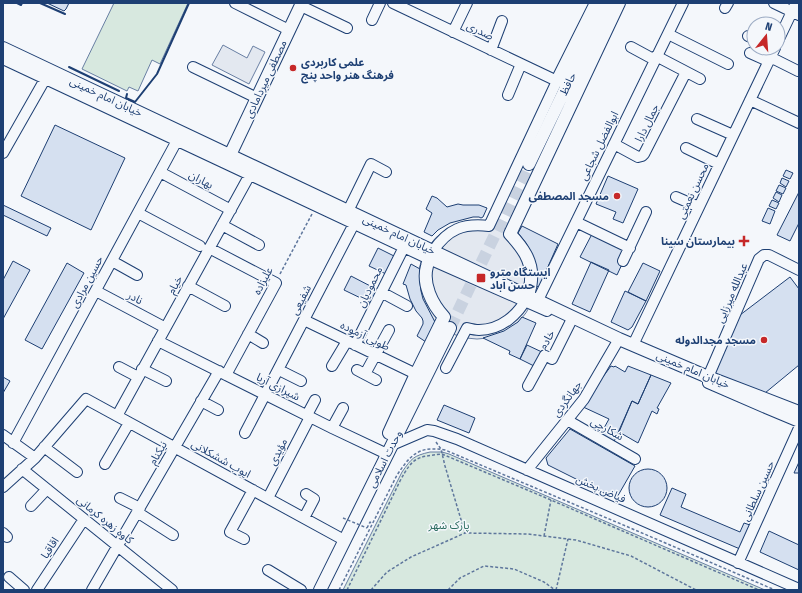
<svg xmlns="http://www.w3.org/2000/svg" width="802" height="593" viewBox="0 0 802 593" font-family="'Fira Sans Condensed','Noto Sans Arabic',sans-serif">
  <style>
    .green { fill: #d7e8df; stroke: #687fa3 }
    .parking { fill: #e3e8f0; stroke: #687fa3 }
    .building { fill: #d5e0f0; stroke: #1d3f73 }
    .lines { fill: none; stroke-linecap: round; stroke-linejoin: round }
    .major-tunnel { stroke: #c9d2e0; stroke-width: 12; stroke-dasharray: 12 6; stroke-linecap: butt }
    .minor-casing { stroke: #1d3f73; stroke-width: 12 }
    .major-casing { stroke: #1d3f73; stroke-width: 14 }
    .path { stroke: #5e769c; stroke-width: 1.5; stroke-dasharray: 3 2; stroke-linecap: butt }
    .minor { stroke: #f4f7fb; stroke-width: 10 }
    .major { stroke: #f4f7fb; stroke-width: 12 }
    .path-bridge { stroke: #5e769c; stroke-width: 1.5; stroke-dasharray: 3 2; stroke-linecap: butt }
    .wall { stroke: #1d3f73; stroke-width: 2 }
    .poi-dot { fill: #c62828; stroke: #f4f7fb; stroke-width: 1.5 }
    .labels { text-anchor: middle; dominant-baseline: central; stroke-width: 3; stroke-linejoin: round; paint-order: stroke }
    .street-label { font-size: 11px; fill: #1d3f73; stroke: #f4f7fb }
    .poi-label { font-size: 11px; font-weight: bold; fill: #1d3f73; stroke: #f4f7fb; text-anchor: end }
    .park-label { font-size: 11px; fill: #2c6c60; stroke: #f4f7fb }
  </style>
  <rect width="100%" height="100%" fill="#f4f7fb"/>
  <path class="green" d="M114,3H188L160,64L152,60L138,91L129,87L127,91L82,69Z
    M430,452H442L449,454L765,590H343L402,472C412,458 413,456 430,452Z"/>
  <path class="parking" d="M223,45L247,58L253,46L265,52L249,84L212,65Z
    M418 280a59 59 0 1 1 118 0a59 59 0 1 1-118 0Z"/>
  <path class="building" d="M47,3H69L66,9L64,11Z
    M55,125L125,158L91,230L21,196Z
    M786,170L793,173L790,179L783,176Z
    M608,176L638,189L623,223L613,219L616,212L596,204Z
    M782,178L789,181L786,187L780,183Z
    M779,185L786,188L783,194L776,191Z
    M776,192L782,195L779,202L773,198Z
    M799,192V223L790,241L777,235Z
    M432,196L437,198L447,207L458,204L463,205H479L487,208L483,217L481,218L479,217H473L450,223L438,230L432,236L424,232L432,213L426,209Z
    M772,200L779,203L776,209L769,206Z
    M3,205L51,228L47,236L3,215Z
    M768,208L775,211L770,224L762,221Z
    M522,226L558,244L539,287L535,286L532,256L526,243L518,233Z
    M592,234L625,250L623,262L617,275L580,257Z
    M378,248L394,256L386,274L369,266Z
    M13,261L30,270L3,319V280Z
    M591,262L609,270L590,312L572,304Z
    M67,263L84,273L42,349L25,340Z
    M643,263L660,271L646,301L628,292Z
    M411,264L420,269V282L421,291L423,299L435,322L426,342L417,336L423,324V321L422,318L416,311L410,299L406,285L403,284Z
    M351,276L378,290L371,303L344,290Z
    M790,277L799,289V365L765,393L714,373L740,315Z
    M625,291L646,301L632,327L628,330L611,322Z
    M522,317L536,323L520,359L509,354L510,351L483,338L504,331L518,322Z
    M527,345L544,353L536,367L520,359Z
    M611,366L614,367L615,366L625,372L628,366L651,375L638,404L632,401L613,444L599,437L609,419L581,406Z
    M651,375L671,383L657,408L659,409L657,414L652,411L638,443L619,432L632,401L638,404Z
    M3,377L10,381L3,393Z
    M444,405L475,418L469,433L437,420Z
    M570,429L635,466L616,499L548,465L546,458Z
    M799,462V473H794Z
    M629 488a19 19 0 1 1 38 0a19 19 0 1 1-38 0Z
    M672,488L686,494L681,507L740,532L744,523L750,525L740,549L660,515Z
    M769,531L799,545V570L760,552Z"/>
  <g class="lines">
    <path class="major-tunnel" d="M450,328L529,164"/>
    <g class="minor-casing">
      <path id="minor" d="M235,3L289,30
        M393,3L557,81L489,226C463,223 448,229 433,251
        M774,3L799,15
        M301,6L347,28
        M725,8L728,3
        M372,20L380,3
        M453,32L467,3
        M668,34L728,64
        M748,36L754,38
        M778,41L796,3
        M631,47L655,60
        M491,50L502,21
        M750,53L768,61
        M656,56L700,79
        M770,57L798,71
        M3,59L429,259L547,311
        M193,67L257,98
        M508,95L521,64
        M750,100L799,123
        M697,119L733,135
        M614,144L638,157L642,156L644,154L686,72
        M686,148L719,164
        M3,153L48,74
        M160,172L231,210
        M676,197L699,207
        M348,211L371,164L386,172
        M138,213L200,246
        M576,222L630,248
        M222,225L259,245
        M209,248L276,283L226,375
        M112,261L137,275
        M623,261L646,212
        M188,286L225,306
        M96,291L162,326
        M381,292L407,306
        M538,300L683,3
        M304,320L416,374
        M248,334L263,343
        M158,341L332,428L387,454
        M355,345L407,241
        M633,345L775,48
        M332,366L347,341
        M119,367L138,377
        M446,368L467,328C471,329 475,330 479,330C501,330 518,315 528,296
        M142,369L166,381
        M279,370L301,381
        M357,370L376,380
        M365,374L389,330
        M708,377L759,259L764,255H769L799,270
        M708,383L768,409L799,422
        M528,386L545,355L552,359L573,317
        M201,401L218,410
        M307,415L315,400
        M117,416L253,169
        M567,420L635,459
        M332,428L343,408
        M245,433L357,218
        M3,435L35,458
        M13,443L180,135
        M392,445L427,430L434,431L457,439L799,589
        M44,447L77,472
        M105,464L129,423
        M22,469L172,590
        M527,470L584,399L619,339
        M3,487L35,458L86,399L344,540
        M120,498L140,508
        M268,498L310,417
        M31,506L47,489
        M137,512L173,535
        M304,518L314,499L306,494
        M3,533L7,537
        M244,539L230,532L253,490
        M738,563L799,428
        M268,570L301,590
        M9,577L24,590
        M37,590L84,519
        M92,590L219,371"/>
    </g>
    <g class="major-casing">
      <path id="major" d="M3,48L619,339L708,377L799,412
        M557,81L596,3
        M230,155L302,3
        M529,164L607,3
        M528,296C529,291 531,285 531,280C533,261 522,247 510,234L619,3
        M389,433L416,374L444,317C432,304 422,284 427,266C428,261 431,256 433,251
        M320,590L450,328"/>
    </g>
    <path class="path" d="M280,274L312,214
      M436,442L441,449L445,466L465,533
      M367,528L370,522L372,524
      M544,536L551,500
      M339,590L397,475C406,462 414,449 432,449C436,449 440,449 445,450L621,524L775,590
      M347,590L400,481C413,457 416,457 442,454L551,500L759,590
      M371,590L387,572L411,557L465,533L528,534L576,540L631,556L696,590
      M448,590L460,578L484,566L514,569L544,582L555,590
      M556,590L568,539"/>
    <use href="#minor" class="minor"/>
    <use href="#major" class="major"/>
    <path class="path-bridge" d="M343,518L367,528"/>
    <path class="wall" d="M17,3L21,5L22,3
      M40,3L65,14
      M69,67L119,91
      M127,94L126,98L135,102L157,74L189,3"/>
  </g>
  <g class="poi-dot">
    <circle cx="293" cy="68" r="4"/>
    <circle cx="617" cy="196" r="4"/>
    <path d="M742 235h4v4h4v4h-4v4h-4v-4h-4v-4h4z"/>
    <rect x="476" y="273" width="10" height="10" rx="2"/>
    <circle cx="764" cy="340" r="4"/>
  </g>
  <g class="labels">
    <g class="street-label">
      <text transform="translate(480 31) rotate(25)">صدری</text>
      <text transform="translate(266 79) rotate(-65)">مصطفی میردامادی</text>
      <text transform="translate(568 84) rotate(-64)">حافظ</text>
      <text transform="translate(106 97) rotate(25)">خیابان امام خمینی</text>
      <text transform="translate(647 123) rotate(-64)">جمال دارا</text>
      <text transform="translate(599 146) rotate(-64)">ابوالفضل شجاعی</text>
      <text transform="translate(201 180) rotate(28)">بهاران</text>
      <text transform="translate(693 191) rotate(-65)">محسن نعمتی</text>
      <text transform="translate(399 235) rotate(25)">خیابان امام خمینی</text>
      <text transform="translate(263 281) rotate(-62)">علیزاده</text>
      <text transform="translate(87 282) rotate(-62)">حسین مرادی</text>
      <text transform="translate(175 285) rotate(-61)">خیام</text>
      <text transform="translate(370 287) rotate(-64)">محمودیان</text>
      <text transform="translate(732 293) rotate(-67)">عبدالله میرزایی</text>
      <text transform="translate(135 298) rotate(28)">نادر</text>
      <text transform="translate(301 300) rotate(-63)">شفیعی</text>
      <text transform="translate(365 336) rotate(26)">طوبی آزموده</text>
      <text transform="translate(547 340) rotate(-60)">خادم</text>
      <text transform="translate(693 370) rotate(23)">خیابان امام خمینی</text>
      <text transform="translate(278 387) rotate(27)">شیرازی آریا</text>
      <text transform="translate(567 399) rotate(-54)">جهانگردی</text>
      <text transform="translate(607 429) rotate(29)">شکارچی</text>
      <text transform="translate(278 452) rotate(-63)">مؤیدی</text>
      <text transform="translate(158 453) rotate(-60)">نیکنام</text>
      <text transform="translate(221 459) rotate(29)">ایوب ششکلانی</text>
      <text transform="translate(385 459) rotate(-63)">وحدت اسلامی</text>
      <text transform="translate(601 489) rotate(24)">فیاض بخش</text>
      <text transform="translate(758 491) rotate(-66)">حسین سلطانی</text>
      <text transform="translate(105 520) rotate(39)">کاوه زهره کرمانی</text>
      <text transform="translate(50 548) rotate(-57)">اقاقیا</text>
    </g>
    <g class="poi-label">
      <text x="301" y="62" text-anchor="start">علمی کاربردی<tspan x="301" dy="13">فرهنگ هنر واحد پنج</tspan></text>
      <text x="609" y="196">مسجد المصطفی</text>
      <text x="735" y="241">بیمارستان سینا</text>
      <text x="490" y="272" text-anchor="start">ایستگاه مترو<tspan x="490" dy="13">حسن آباد</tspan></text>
      <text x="756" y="340">مسجد مجدالدوله</text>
    </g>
    <g class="park-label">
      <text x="449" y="525">پارک شهر</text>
    </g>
  </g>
  <rect width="802" height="593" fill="none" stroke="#1d3f73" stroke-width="8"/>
  <g transform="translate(766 36) rotate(17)"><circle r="19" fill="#f4f7fb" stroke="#9eadc5"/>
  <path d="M0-3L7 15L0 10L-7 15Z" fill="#c62828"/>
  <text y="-6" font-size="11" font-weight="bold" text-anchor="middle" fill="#1d3f73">N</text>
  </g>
</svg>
